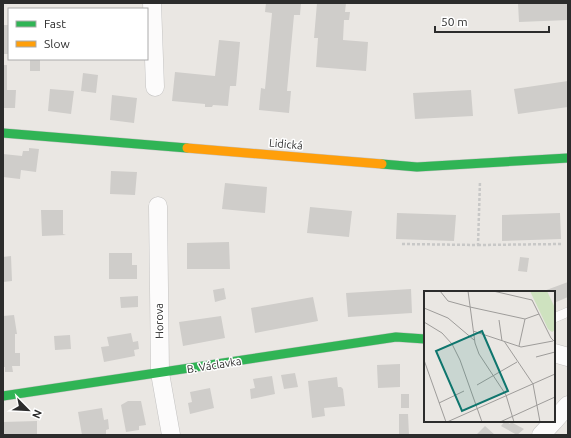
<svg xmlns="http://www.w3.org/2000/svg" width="571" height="438" viewBox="0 0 571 438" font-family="Ubuntu,sans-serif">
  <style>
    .building { fill: #cfcdca }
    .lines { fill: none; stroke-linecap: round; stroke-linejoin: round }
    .lane-casing { stroke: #c4c3c2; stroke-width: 10 }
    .street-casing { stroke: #c4c3c2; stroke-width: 19 }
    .fast-casing { stroke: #c4c3c2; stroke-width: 10 }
    .slow-casing { stroke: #c4c3c2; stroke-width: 10 }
    .path { stroke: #c8c8c7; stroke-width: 2.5; stroke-dasharray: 3 2; stroke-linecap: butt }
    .lane { stroke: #fcfbfb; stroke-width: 9 }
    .street { stroke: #fcfbfb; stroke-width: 18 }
    .fast { stroke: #30b455; stroke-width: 9 }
    .slow { stroke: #ff9f0a; stroke-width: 9 }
    .labels { text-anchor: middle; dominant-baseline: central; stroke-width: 3; stroke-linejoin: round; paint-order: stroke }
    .street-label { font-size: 11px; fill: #2c2c2c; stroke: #fff }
    .inset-road { fill: none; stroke: #9e9c9a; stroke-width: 1 }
    .view { fill: #0f766e; fill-opacity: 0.15; stroke: #0f766e; stroke-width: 2 }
    .inset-edge { fill: none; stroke: #2c2c2c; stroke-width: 2 }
  </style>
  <rect width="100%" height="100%" fill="#eae7e3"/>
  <path class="building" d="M266,3H301L300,15H294L287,91H291L289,113L259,110L261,88L265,89L272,13L265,12Z
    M317,3H346L345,12H350L349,20H344L343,40L368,42L366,71L316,67L318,38H314Z
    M518,3H568V20L519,22Z
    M3,25H9V54H3Z
    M219,40L240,42L236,86H230L228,106L213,105L212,107H205V104L172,101L175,72L215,76Z
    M30,59H40V71H30Z
    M3,65H7V90H16L15,108H3Z
    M83,73L98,75L96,93L81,91Z
    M568,81V107L518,114L514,89Z
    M50,89L74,91L71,114L48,111Z
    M471,90L473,116L415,119L413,93Z
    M112,95L137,98L134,123L110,120Z
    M29,148L39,149L36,172L21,170L20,179L3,177V154L22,156L23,151H29Z
    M111,171L137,172L135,195L110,194Z
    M225,183L267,187L265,213L222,209Z
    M310,207L352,211L349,237L307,233Z
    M41,210H63V234L66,235L42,236Z
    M397,213L456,215L454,241L396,239Z
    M560,213L561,239L502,241V215Z
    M229,242L230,269H187V243Z
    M109,253H132V265H137V279H109Z
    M11,256L12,281L3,282V257Z
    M520,257L529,258L527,272L518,271Z
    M568,282V297L554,303V292H541Z
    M224,288L226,299L215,302L213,290Z
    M411,289L412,313L348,317L346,293Z
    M138,296V307L121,308L120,297Z
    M313,297L318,321L255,333L251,308Z
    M14,315L17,334H15V353H20V366H12L13,372H5V367H3V316Z
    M221,316L225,338L183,346L179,322Z
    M131,333L133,342L138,341L139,349L134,350L135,356L104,362L101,347L109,346L107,337Z
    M70,335L71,349L55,350L54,336Z
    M400,364V387L378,388L377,365Z
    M295,373L298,387L284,389L281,375Z
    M272,376L275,394L251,399L250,389L255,388L253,379Z
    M337,377L338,387H341L343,389L345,406L324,408L325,416L312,418L308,381Z
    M210,388L214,408L190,414L188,403L192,402L190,392Z
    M401,394H409V408H401Z
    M128,401H141L146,425L139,426V430L126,432L121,405Z
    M102,408L104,420L108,419L109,429L106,430V435H82L78,412Z
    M399,414H408L409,435H399Z
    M37,421V435H3V422Z
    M505,421L510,424L511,422L524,429L517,435L501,426Z
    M485,426L495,435H476Z"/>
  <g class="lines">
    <g class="lane-casing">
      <path id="lane" d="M554,318L568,312"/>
    </g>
    <g class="street-casing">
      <path id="street" d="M152,3L155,87
        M158,206L160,373L171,435
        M554,353L568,357
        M554,421L568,405
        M541,435L554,421"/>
    </g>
    <g class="fast-casing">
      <path id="fast" d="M3,133L187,148
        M382,164L417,167L568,158
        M3,396L396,337L425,339"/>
    </g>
    <g class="slow-casing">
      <path id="slow" d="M187,148L382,164"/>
    </g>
    <path class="path" d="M402,244L478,245L480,181
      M478,245L562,244"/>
    <use href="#lane" class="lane"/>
    <use href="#street" class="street"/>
    <use href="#fast" class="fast"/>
    <use href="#slow" class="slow"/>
  </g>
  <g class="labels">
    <g class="street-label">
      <text transform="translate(286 144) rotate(5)">Lidická</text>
      <text transform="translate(159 321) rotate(-91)">Horova</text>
      <text transform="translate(214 365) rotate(-9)">B. Václavka</text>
    </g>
  </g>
  <g transform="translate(424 291)">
    <rect width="131" height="131" fill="#eae7e3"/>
    <path d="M106,0H123L131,17V39L128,41L124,38Z" fill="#cee2bf"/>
    <path class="inset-road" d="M16,0L24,10L46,16L101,28L115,23M44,0L51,52L55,63L82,104L90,131M69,0L108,9L127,47L131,51M0,17L24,27L50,49M75,29L78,50M0,31L18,42L28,53L36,69L58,131M49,40L97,56L129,50M80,50L109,93L116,131M95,55L101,28M112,66L131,61M0,69L22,131M53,94L93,71M15,112L40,100M23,131L131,83M76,131L131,106"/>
    <path class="view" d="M58,40L84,100L38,120L12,60Z"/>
    <rect width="131" height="131" class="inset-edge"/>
  </g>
  <rect width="571" height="438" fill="none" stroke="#2c2c2c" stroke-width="8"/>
  <rect x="8" y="8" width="140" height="52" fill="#ffffff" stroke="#ababab"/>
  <rect x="16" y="21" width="20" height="6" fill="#30b455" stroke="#ababab"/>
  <text x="44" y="28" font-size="12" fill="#2c2c2c">Fast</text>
  <rect x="16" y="41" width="20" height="6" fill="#ff9f0a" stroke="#ababab"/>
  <text x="44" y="48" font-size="12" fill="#2c2c2c">Slow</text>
  <g transform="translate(28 410) rotate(114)" stroke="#ffffff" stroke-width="3" paint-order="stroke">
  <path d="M0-3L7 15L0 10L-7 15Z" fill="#2c2c2c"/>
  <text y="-6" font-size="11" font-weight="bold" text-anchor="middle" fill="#2c2c2c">N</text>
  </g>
  <path d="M435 26v6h114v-6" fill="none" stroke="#2c2c2c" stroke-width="2"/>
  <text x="441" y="26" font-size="12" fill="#2c2c2c" stroke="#ffffff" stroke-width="3" paint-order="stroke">50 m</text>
</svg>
